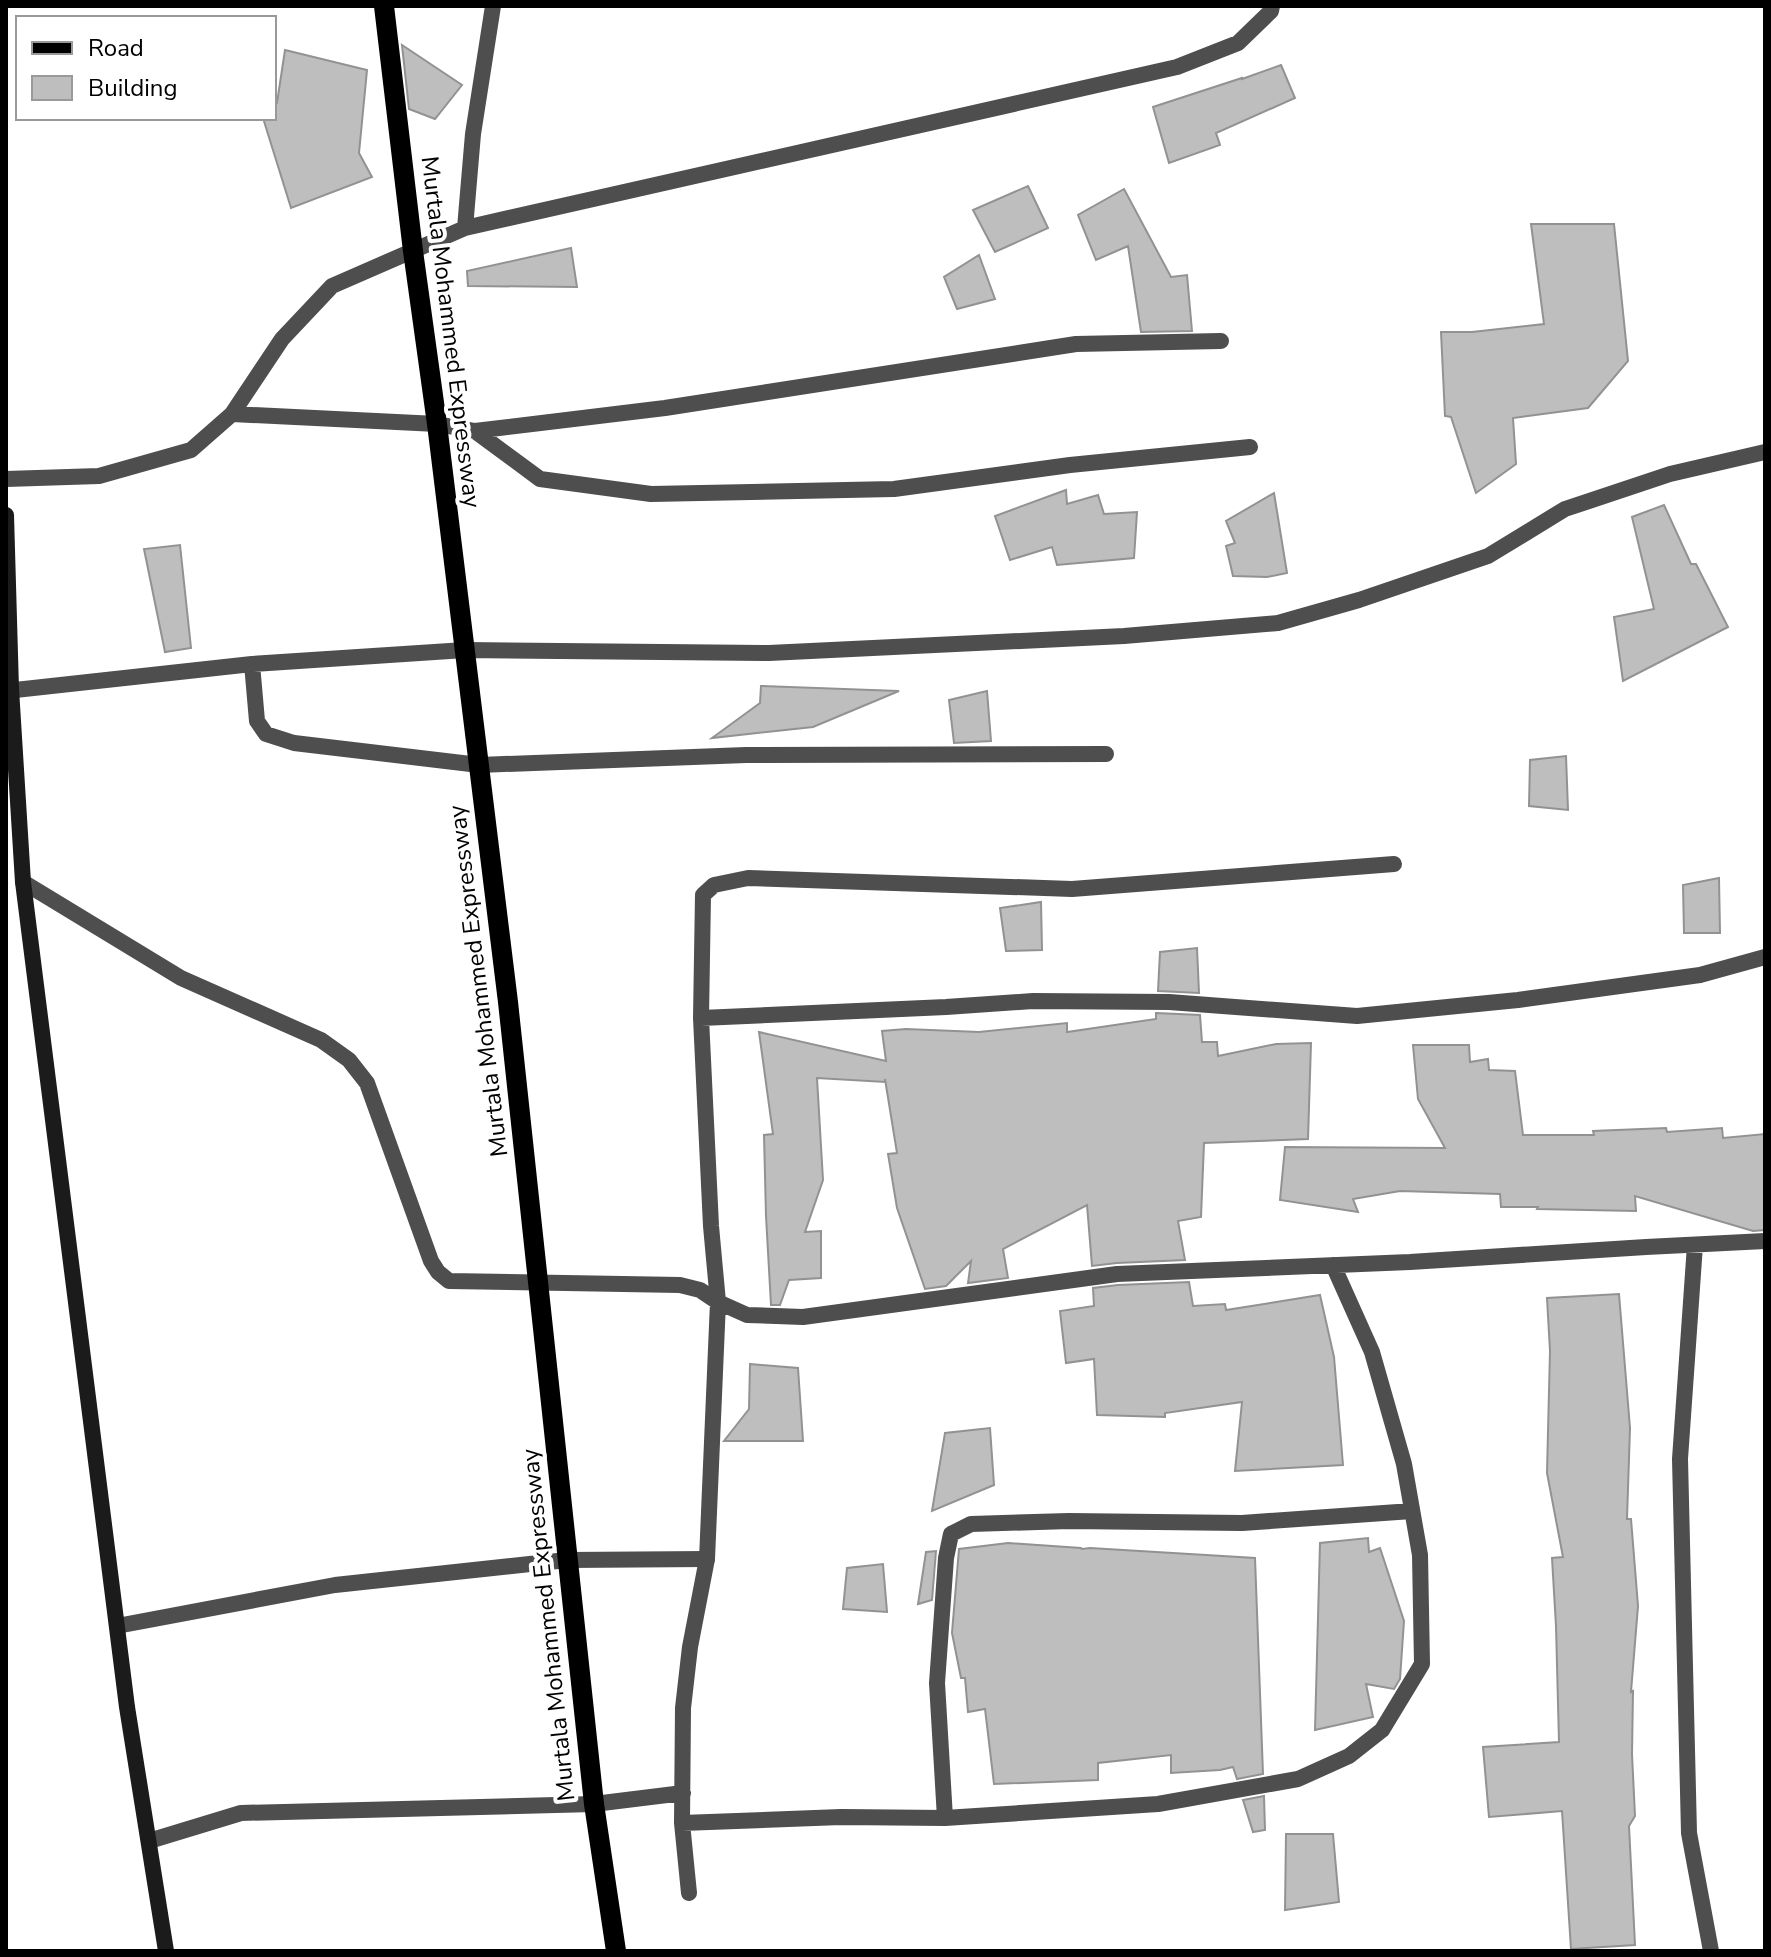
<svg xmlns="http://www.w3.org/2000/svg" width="1771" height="1957" viewBox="0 0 1771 1957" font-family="'Nunito Sans',sans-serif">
	<rect width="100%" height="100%" fill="#fff"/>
	<path fill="#bebebe" stroke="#929292" stroke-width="2" d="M 402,45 L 462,85 L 435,119 L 409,109 Z
		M 285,50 L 367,70 L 359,153 L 372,177 L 291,208 L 263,118 L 274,118 L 274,105 L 277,103 Z
		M 1281,65 L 1295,98 L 1216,133 L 1220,145 L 1169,163 L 1153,107 L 1242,78 L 1242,79 Z
		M 1028,186 L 1048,228 L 995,252 L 973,210 Z
		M 1124,189 L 1171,277 L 1187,275 L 1192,331 L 1141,332 L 1128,246 L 1096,260 L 1078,215 Z
		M 1531,224 L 1614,224 L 1628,361 L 1588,408 L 1513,418 L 1516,464 L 1476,493 L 1451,417 L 1445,416 L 1441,332 L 1472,332 L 1544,324 Z
		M 571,248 L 577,287 L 468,286 L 467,271 Z
		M 979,255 L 995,299 L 957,309 L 944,277 Z
		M 1066,490 L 1067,504 L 1098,495 L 1104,514 L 1137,512 L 1134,558 L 1057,565 L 1052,547 L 1010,560 L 995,516 Z
		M 1274,493 L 1287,573 L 1267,577 L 1233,576 L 1226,546 L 1235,543 L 1226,521 Z
		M 1664,505 L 1691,564 L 1696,564 L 1728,627 L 1623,681 L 1614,617 L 1654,609 L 1632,517 Z
		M 180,545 L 191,648 L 165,652 L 144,549 Z
		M 761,686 L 899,691 L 813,727 L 712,738 L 760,703 Z
		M 987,691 L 991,741 L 954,743 L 949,700 Z
		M 1566,756 L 1568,810 L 1529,806 L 1530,760 Z
		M 1719,878 L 1720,933 L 1684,933 L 1683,885 Z
		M 1041,902 L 1042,950 L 1006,951 L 1000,908 Z
		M 1197,948 L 1199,993 L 1158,991 L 1160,952 Z
		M 1156,1013 L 1200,1015 L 1202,1042 L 1217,1042 L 1218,1056 L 1276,1044 L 1311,1043 L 1308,1139 L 1204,1143 L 1201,1217 L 1178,1221 L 1185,1260 L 1117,1263 L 1092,1266 L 1087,1205 L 1003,1249 L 1008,1278 L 968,1283 L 971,1261 L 946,1286 L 925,1289 L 897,1208 L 888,1154 L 897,1153 L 885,1079 L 885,1082 L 817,1078 L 823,1180 L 805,1232 L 821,1231 L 821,1278 L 789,1280 L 780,1305 L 771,1305 L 766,1216 L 764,1135 L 773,1134 L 759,1032 L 886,1061 L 882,1031 L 906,1029 L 979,1032 L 1067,1023 L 1067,1032 L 1156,1019 Z
		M 1413,1045 L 1469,1045 L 1470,1062 L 1488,1059 L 1489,1070 L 1515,1071 L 1523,1135 L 1594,1135 L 1593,1131 L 1666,1128 L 1667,1132 L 1722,1128 L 1723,1138 L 1765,1134 L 1765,1230 L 1753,1231 L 1635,1196 L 1636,1211 L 1537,1209 L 1538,1207 L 1501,1207 L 1500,1194 L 1400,1191 L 1353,1199 L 1358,1212 L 1280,1200 L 1285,1147 L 1445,1148 L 1418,1099 Z
		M 1189,1282 L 1193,1306 L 1225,1304 L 1226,1310 L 1320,1295 L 1334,1357 L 1343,1465 L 1235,1471 L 1242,1402 L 1165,1413 L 1165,1417 L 1097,1415 L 1094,1359 L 1066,1363 L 1060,1311 L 1094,1306 L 1093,1288 L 1118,1285 Z
		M 1619,1294 L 1630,1428 L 1627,1519 L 1631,1519 L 1638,1606 L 1631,1692 L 1633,1691 L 1632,1754 L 1635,1816 L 1629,1826 L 1635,1945 L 1571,1949 L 1562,1811 L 1489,1817 L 1483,1747 L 1559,1742 L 1556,1626 L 1552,1558 L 1563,1557 L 1547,1473 L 1550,1351 L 1547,1298 Z
		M 750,1364 L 798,1368 L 803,1441 L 724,1441 L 749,1409 Z
		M 990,1428 L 994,1485 L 932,1511 L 945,1433 Z
		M 1368,1538 L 1369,1552 L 1380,1548 L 1404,1621 L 1400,1679 L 1394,1689 L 1366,1684 L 1373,1717 L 1315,1730 L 1320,1543 Z
		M 1008,1543 L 1081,1548 L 1082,1549 L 1090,1548 L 1255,1558 L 1263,1774 L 1237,1779 L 1233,1767 L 1220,1770 L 1171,1773 L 1171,1755 L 1098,1763 L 1098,1780 L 994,1784 L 985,1709 L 968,1712 L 965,1678 L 961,1678 L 952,1633 L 959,1549 Z
		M 936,1551 L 932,1600 L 918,1604 L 926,1552 Z
		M 883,1564 L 887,1612 L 843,1609 L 847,1568 Z
		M 1264,1796 L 1265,1830 L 1253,1832 L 1243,1800 Z
		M 1286,1834 L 1333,1834 L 1339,1902 L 1285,1910 Z"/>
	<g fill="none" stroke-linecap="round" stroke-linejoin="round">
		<path stroke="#4e4e4e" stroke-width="16" d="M 117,1626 L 335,1585 L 567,1560 L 707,1559"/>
		<path stroke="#4e4e4e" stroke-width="16" d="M 465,228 L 473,134 L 493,6
			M 232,414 L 437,424 L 475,431 L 665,408 L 1076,344 L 1221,341
			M 475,431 L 540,479 L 651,494 L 894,489 L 1070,465 L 1250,447
			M 6,479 L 99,476 L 191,450 L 232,414 L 282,339 L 332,286 L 465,228 L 1177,67 L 1238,43 L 1271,11 L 1272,6
			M 252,664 L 257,721 L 266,734 L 294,743 L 479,765 L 746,755 L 1106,754
			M 6,691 L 252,664 L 465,650 L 769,653 L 1124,636 L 1278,623 L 1359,600 L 1488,556 L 1565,509 L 1670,474 L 1765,452
			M 23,882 L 181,978 L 321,1040 L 349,1060 L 367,1083 L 431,1261 L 438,1272 L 449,1281 L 680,1285 L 700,1290 L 718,1302 L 747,1315 L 803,1317 L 1117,1274 L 1410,1262 L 1646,1247 L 1765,1241
			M 701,1018 L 946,1007 L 1033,1001 L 1169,1002 L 1357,1016 L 1518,1000 L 1700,975 L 1765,957
			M 1695,1245 L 1680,1459 L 1689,1833 L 1711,1951
			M 945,1818 L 937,1683 L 946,1558 L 951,1534 L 971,1524 L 1069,1521 L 1242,1523 L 1412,1511
			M 682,1823 L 841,1817 L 945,1818 L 1158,1804 L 1298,1779 L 1349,1756 L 1382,1730 L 1422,1664 L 1420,1555 L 1404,1464 L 1372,1352 L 1333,1265
			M 149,1841 L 241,1813 L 594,1804 L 683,1793
			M 689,1893 L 682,1823 L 683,1708 L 690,1647 L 707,1559 L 718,1302 L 711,1226 L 701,1018 L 703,895 L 714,885 L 748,878 L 1072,889 L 1394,864"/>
		<path stroke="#1b1b1b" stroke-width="16" d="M 6,515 L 11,689 L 23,882 L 127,1707 L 166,1951"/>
		<path stroke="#000" stroke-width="20" d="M 384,6 L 413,251 L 437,424 L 508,1002 L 594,1804 L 616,1951"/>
	</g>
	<g text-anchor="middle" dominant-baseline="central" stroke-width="8" stroke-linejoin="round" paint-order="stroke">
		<g font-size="24" fill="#000" stroke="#fff">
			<text transform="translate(451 332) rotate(83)">Murtala Mohammed Expressway</text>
			<text transform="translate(478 981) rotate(-97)">Murtala Mohammed Expressway</text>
			<text transform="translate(548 1625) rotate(-96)">Murtala Mohammed Expressway</text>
		</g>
	</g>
	<rect width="1771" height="1957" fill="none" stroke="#000000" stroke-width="16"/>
	<rect x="16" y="16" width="260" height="104" fill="#ffffff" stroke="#999999" stroke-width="2"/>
	<rect x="32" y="42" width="40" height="12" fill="#000000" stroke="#999999" stroke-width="2"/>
	<text x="88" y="56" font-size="24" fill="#000000">Road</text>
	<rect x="32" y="76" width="40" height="24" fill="#bebebe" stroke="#999999" stroke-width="2"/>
	<text x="88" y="96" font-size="24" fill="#000000">Building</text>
</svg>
